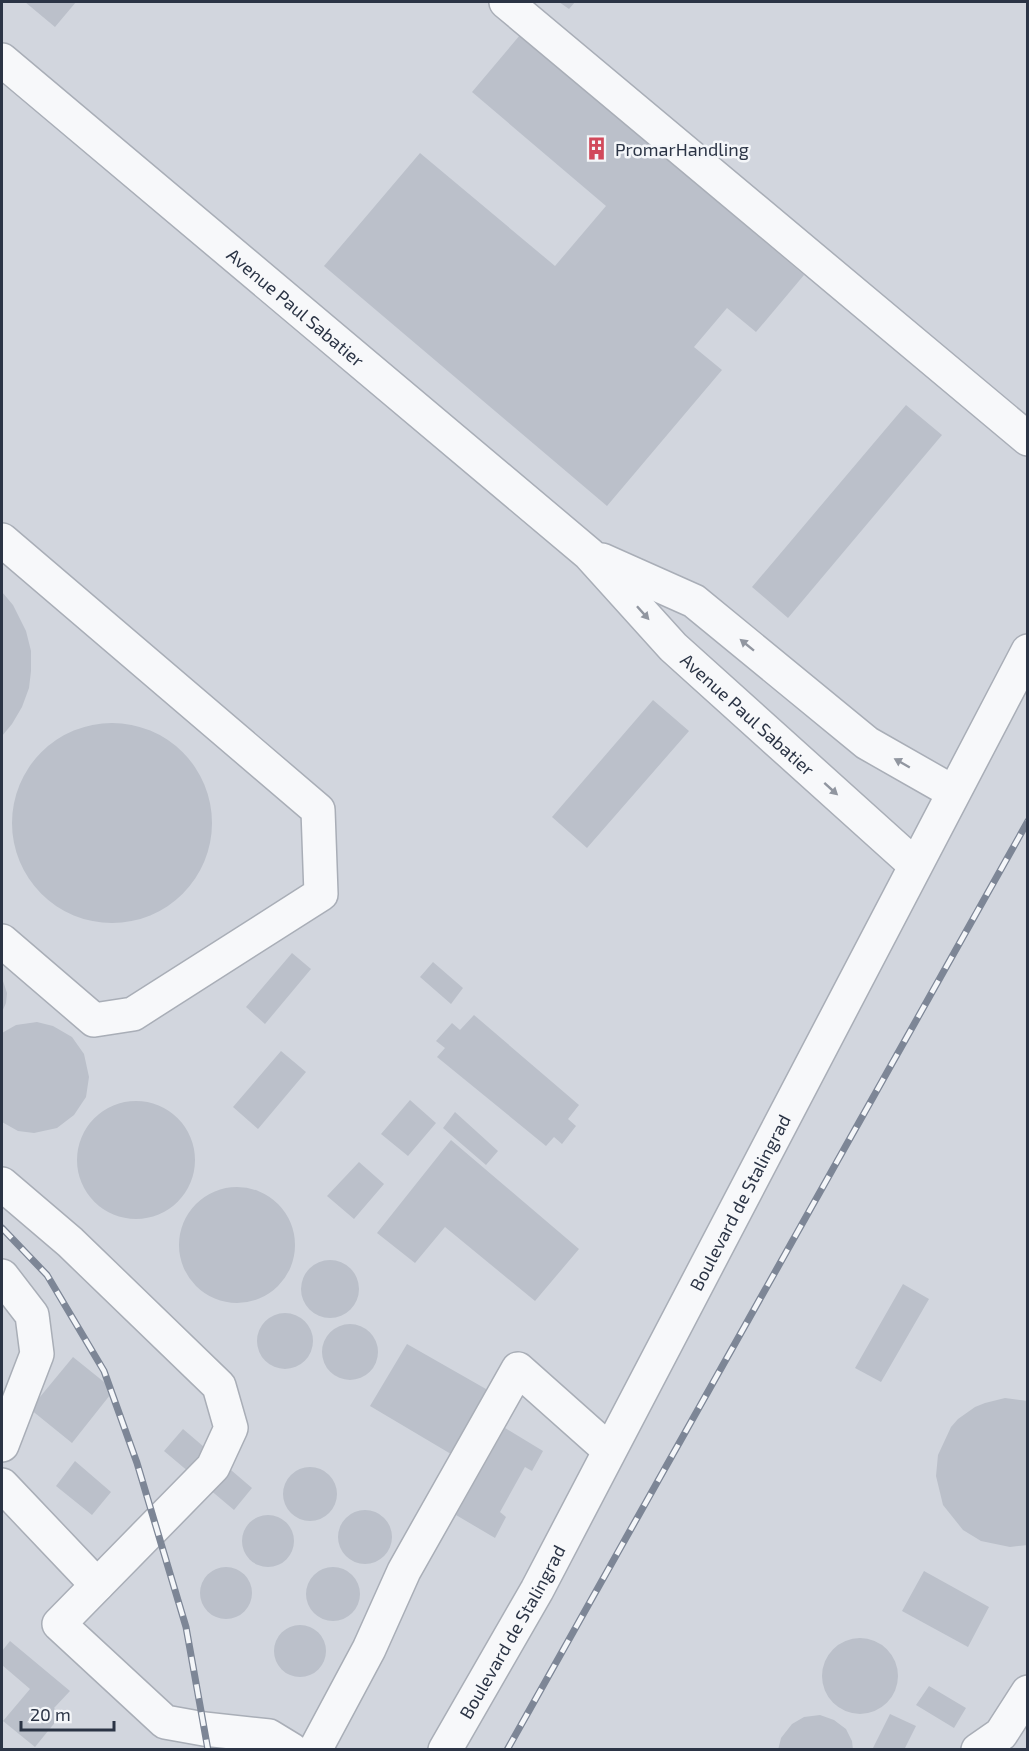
<svg xmlns="http://www.w3.org/2000/svg" width="1029" height="1751" viewBox="0 0 1029 1751" font-family="'Exo 2',sans-serif">
	<rect width="100%" height="100%" fill="#e4e7ec"/>
	<path fill="#d2d6de" d="M 2,2 L 1027,2 L 1027,1749 L 2,1749 Z"/>
	<path fill="#bbc0ca" d="M 25,2 L 76,2 L 55,27 Z
		M 559,2 L 575,2 L 569,9 Z
		M 520,35 L 804,275 L 756,332 L 727,308 L 694,347 L 722,370 L 607,506 L 324,266 L 420,153 L 555,266 L 606,206 L 472,92 Z
		M 906,405 L 942,435 L 788,618 L 752,587 Z
		M 2,592 L 13,605 L 26,631 L 31,651 L 31,671 L 29,688 L 22,707 L 12,724 L 2,736 Z
		M 653,700 L 689,731 L 587,848 L 552,817 Z
		M12 823a100 100 0 1 1 200 0a100 100 0 1 1-200 0Z
		M 292,953 L 311,969 L 265,1024 L 246,1007 Z
		M 433,962 L 463,988 L 451,1004 L 420,977 Z
		M 2,978 L 7,993 L 6,1003 L 2,1012 Z
		M 474,1015 L 579,1105 L 568,1119 L 576,1126 L 562,1144 L 554,1137 L 546,1146 L 437,1057 L 445,1048 L 436,1041 L 452,1023 L 460,1030 Z
		M 37,1022 L 53,1026 L 72,1037 L 84,1054 L 89,1077 L 86,1097 L 74,1115 L 57,1128 L 34,1133 L 18,1131 L 2,1122 L 2,1033 L 16,1025 Z
		M 281,1051 L 306,1072 L 258,1129 L 233,1107 Z
		M 410,1100 L 436,1123 L 408,1156 L 381,1134 Z
		M77 1160a59 59 0 1 1 118 0a59 59 0 1 1-118 0Z
		M 455,1112 L 498,1151 L 486,1165 L 443,1128 Z
		M 451,1140 L 579,1249 L 535,1301 L 445,1227 L 415,1263 L 377,1233 Z
		M 359,1162 L 384,1184 L 354,1219 L 327,1196 Z
		M179 1245a58 58 0 1 1 116 0a58 58 0 1 1-116 0Z
		M301 1289a29 29 0 1 1 58 0a29 29 0 1 1-58 0Z
		M 903,1284 L 929,1299 L 881,1382 L 855,1368 Z
		M257 1341a28 28 0 1 1 56 0a28 28 0 1 1-56 0Z
		M322 1352a28 28 0 1 1 56 0a28 28 0 1 1-56 0Z
		M 407,1344 L 493,1393 L 456,1457 L 370,1406 Z
		M 73,1357 L 114,1390 L 72,1443 L 30,1409 Z
		M 1005,1398 L 1028,1401 L 1028,1545 L 1010,1547 L 981,1541 L 963,1530 L 943,1505 L 936,1476 L 938,1455 L 951,1427 L 958,1419 L 975,1407 L 985,1403 Z
		M 505,1428 L 543,1451 L 532,1471 L 525,1467 L 500,1512 L 506,1517 L 495,1538 L 456,1515 Z
		M 183,1429 L 252,1488 L 234,1510 L 164,1451 Z
		M 75,1461 L 111,1492 L 92,1515 L 56,1486 Z
		M283 1494a27 27 0 1 1 54 0a27 27 0 1 1-54 0Z
		M338 1537a27 27 0 1 1 54 0a27 27 0 1 1-54 0Z
		M242 1541a26 26 0 1 1 52 0a26 26 0 1 1-52 0Z
		M200 1593a26 26 0 1 1 52 0a26 26 0 1 1-52 0Z
		M306 1594a27 27 0 1 1 54 0a27 27 0 1 1-54 0Z
		M 924,1571 L 989,1607 L 968,1647 L 902,1611 Z
		M274 1651a26 26 0 1 1 52 0a26 26 0 1 1-52 0Z
		M822 1676a38 38 0 1 1 76 0a38 38 0 1 1-76 0Z
		M 10,1641 L 70,1691 L 54,1708 L 61,1715 L 35,1747 L 3,1721 L 30,1689 L 2,1665 L 2,1651 Z
		M 929,1686 L 966,1708 L 954,1728 L 916,1705 Z
		M 890,1714 L 916,1726 L 904,1750 L 872,1750 Z
		M 820,1715 L 834,1720 L 846,1729 L 852,1741 L 853,1750 L 778,1750 L 781,1738 L 792,1724 L 804,1717 Z"/>
	<g fill="none" stroke-linecap="round" stroke-linejoin="round">
		<defs>
			<g id="minor">
				<path d="M 506,2 L 1028,439"/>
				<path id="s1" d="M 2,60 L 589,554 L 673,647 L 915,865"/>
				<path d="M 2,540 L 318,810 L 321,894 L 133,1014 L 94,1020 L 2,941"/>
				<path d="M 602,560 L 694,601 L 867,743 L 953,792"/>
				<path d="M 2,1184 L 70,1242 L 219,1386 L 231,1428 L 213,1467 L 59,1624 L 165,1722 L 204,1729 L 269,1736 L 292,1750"/>
				<path d="M 2,1276 L 32,1315 L 37,1354 L 2,1445"/>
				<path d="M 2,1485 L 97,1585"/>
				<path d="M 315,1750 L 369,1649 L 404,1571 L 518,1369 L 609,1450"/>
				<path id="s2" d="M 445,1750 L 537,1590 L 1028,651"/>
				<path d="M 978,1750 L 1001,1734 L 1028,1692"/>
			</g>
		</defs>
		<use href="#minor" stroke="#a9aeb7" stroke-width="36"/>
		<use href="#minor" stroke="#f7f8fa" stroke-width="33"/>
		<defs>
			<path id="rail" d="M 2,1228 L 47,1275 L 104,1371 L 137,1463 L 186,1627 L 208,1750
				M 507,1750 L 1028,821"/>
		</defs>
		<use href="#rail" stroke="#7d8696" stroke-width="7"/>
		<use href="#rail" stroke="#f4f6f9" stroke-width="4.5" stroke-dasharray="14" stroke-linecap="butt"/>
	</g>
	<defs><path id="oneway-solid" d="M-6-.8H1V-3.2L6.5 0L1 3.2V.8H-6Z" transform="scale(1.5)"/></defs>
	<g fill="#9196a0">
		<use href="#oneway-solid" transform="translate(643 613) rotate(48)"/>
		<use href="#oneway-solid" transform="translate(747 645) rotate(-141)"/>
		<use href="#oneway-solid" transform="translate(902 763) rotate(-150)"/>
		<use href="#oneway-solid" transform="translate(831 789) rotate(42)"/>
	</g>
	<defs>
		<symbol id="building-bare" viewBox="-9 -9 18 18"><path d="M-4-6H4V6H1V3H-1V6H-4ZM-2.5-4.3h1.7v1.8h-1.7ZM.8-4.3h1.7v1.8H.8ZM-2.5-1h1.7V.8h-1.7ZM.8-1h1.7V.8H.8Z" fill="#d1495b" stroke="#f4f6f9" stroke-width="2.5" paint-order="stroke"/></symbol>
	</defs>
	<g fill-rule="evenodd">
		<use href="#building-bare" x="580" y="132" width="33" height="33"/>
	</g>
	<g text-anchor="middle" dominant-baseline="central" stroke-width="5" stroke-linejoin="round" paint-order="stroke">
		<g font-size="18" fill="#2b3445" stroke="#f4f6f9" text-anchor="start">
			<text x="615" y="149">PromarHandling</text>
		</g>
		<g font-size="18" fill="#2b3445" stroke="#f4f6f9">
			<text stroke="none"><textPath href="#s1" startOffset="384">Avenue Paul Sabatier</textPath></text>
			<text stroke="none"><textPath href="#s1" startOffset="993">Avenue Paul Sabatier</textPath></text>
			<text stroke="none"><textPath href="#s2" startOffset="622">Boulevard de Stalingrad</textPath></text>
			<text stroke="none"><textPath href="#s2" startOffset="136">Boulevard de Stalingrad</textPath></text>
		</g>
	</g>
	<rect width="1029" height="1751" fill="none" stroke="#2b3445" stroke-width="6"/>
	<path d="M21 1721v9h93v-9" fill="none" stroke="#2b3445" stroke-width="3"/>
	<text x="30" y="1721" font-size="18" fill="#2b3445" stroke="#f4f6f9" stroke-width="4.5" paint-order="stroke">20 m</text>
</svg>
